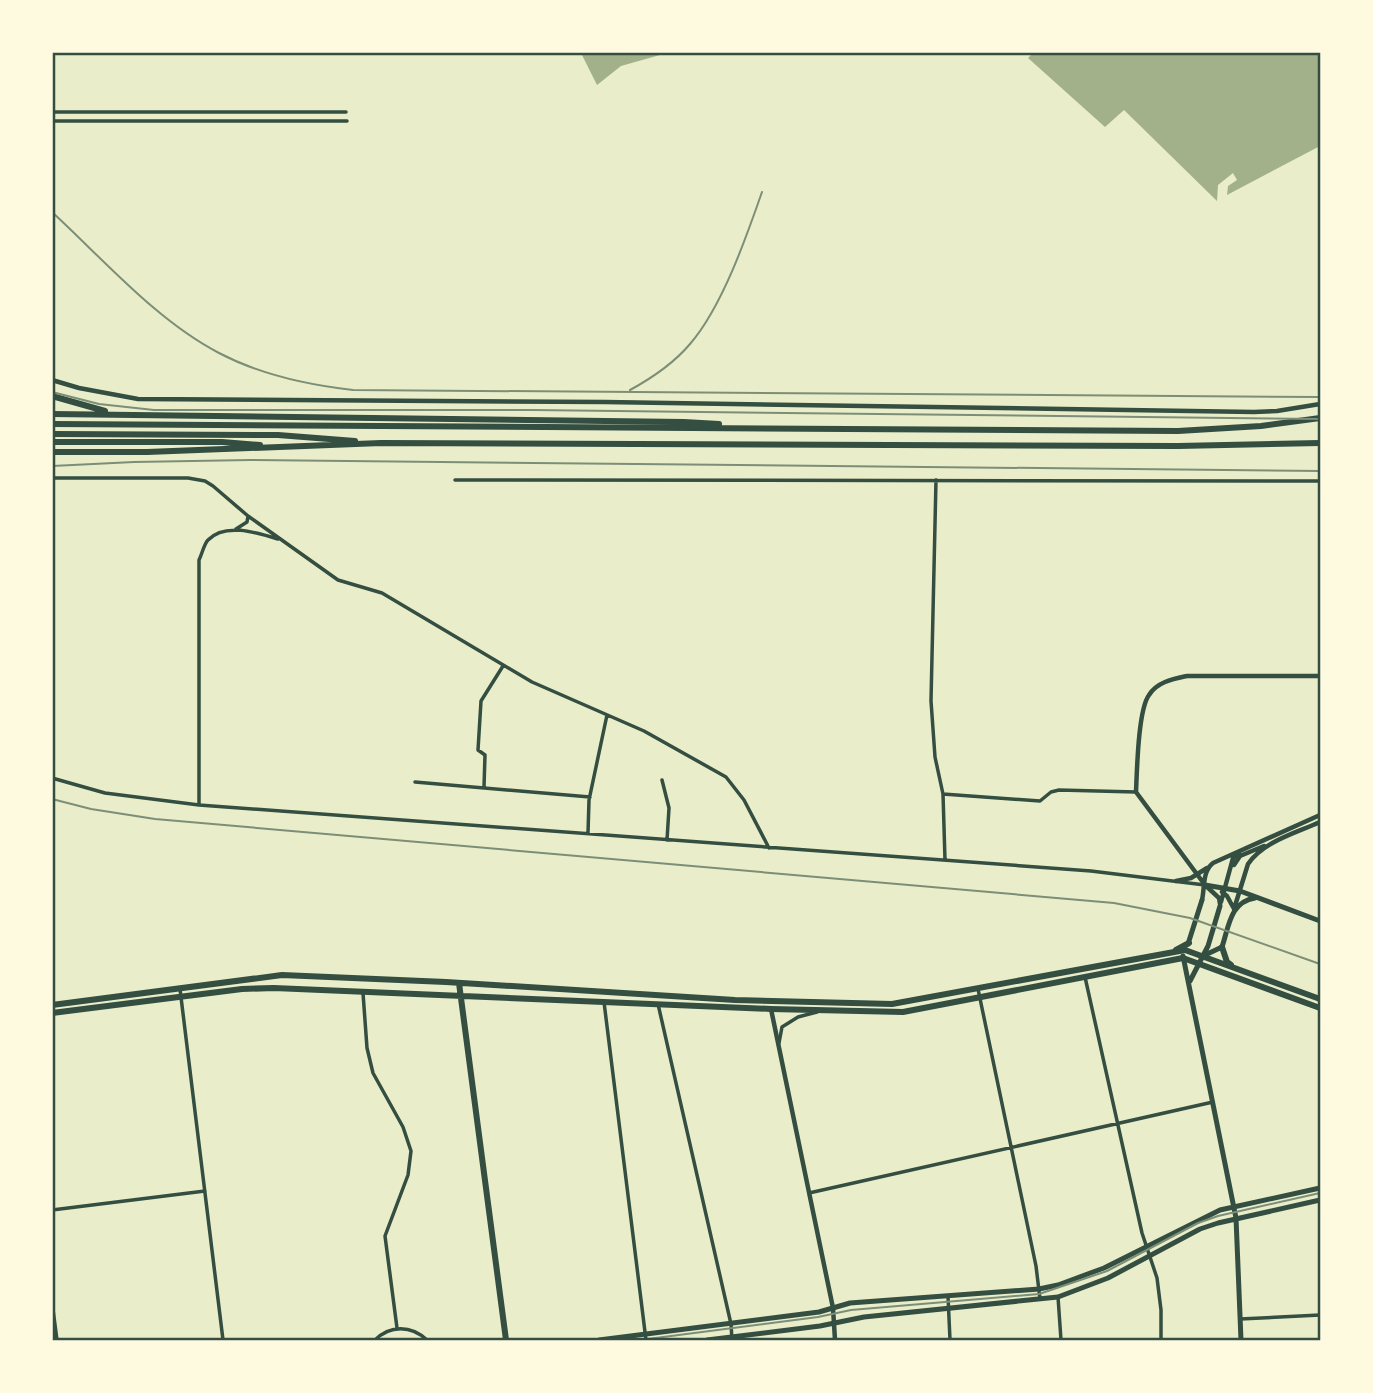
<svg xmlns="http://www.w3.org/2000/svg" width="1373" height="1393" viewBox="0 0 1373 1393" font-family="Literata,serif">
	<rect width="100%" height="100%" fill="#e9edc9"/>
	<path fill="#a3b18a" d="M 581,53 L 667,53 L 621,66 L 597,85 Z
		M 1033,53 L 1320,53 L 1320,146 L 1227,195 L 1228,186 L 1237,180 L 1233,173 L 1218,185 L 1217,201 L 1124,110 L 1105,127 L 1028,58 Z"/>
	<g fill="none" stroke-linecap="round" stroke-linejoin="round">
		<path stroke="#344e41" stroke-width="3.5" d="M 52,112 L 346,112
			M 52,121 L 347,121
			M 52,478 L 188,478 L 205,481 L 213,486 L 248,516 L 338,580 L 382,593 L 532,682 L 644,731 L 726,777 L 744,800 L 769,848
			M 455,480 L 1320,481
			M 936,480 L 931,701 L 935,757 L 943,794 L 945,860
			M 236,529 L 247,522 L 248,516
			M 52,778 L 105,793 L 199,805 L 1091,871 L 1205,885
			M 662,780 L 669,808 L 667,840
			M 415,782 L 590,797
			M 484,787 L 485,755 L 478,750 L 481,701 L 503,666
			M 943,794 L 1040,801 L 1051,792 L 1059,790 L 1136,792
			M 199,805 L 199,560 C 202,554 204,544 208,540 C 225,522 258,533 278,539
			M 588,833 L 589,800 L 607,715
			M 1085,977 L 1142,1233 L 1157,1278 L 1161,1310 L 1161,1340
			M 180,989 L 223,1340
			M 978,989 L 1036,1266 L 1040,1299
			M 363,993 L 367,1048 L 373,1073 L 403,1127 L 411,1151 L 408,1175 L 385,1236 L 397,1328
			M 604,1002 L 646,1340
			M 658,1004 L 731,1324 L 732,1340
			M 779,1043 L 782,1027 L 798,1017 L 817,1012
			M 809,1193 L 1213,1102
			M 52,1210 L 205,1191
			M 948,1296 L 950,1340
			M 1058,1297 L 1061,1340
			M 52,1302 L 57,1340
			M 1240,1319 L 1320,1315
			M 375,1340 C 390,1325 411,1325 427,1340"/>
		<path stroke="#344e41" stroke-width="4.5" d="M 52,380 L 79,388 L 138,399 L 605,402 L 1254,412 L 1277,411 L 1320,404
			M 1234,865 L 1240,856 L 1264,846
			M 1176,881 L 1191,878 L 1207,868
			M 1222,892 L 1227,896 L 1233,907
			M 1202,900 C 1205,887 1202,872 1213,863 L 1320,815
			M 1221,902 L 1233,858 L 1239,852
			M 1220,904 L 1219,898 L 1205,885 L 1136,792 C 1137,771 1138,710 1149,695 C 1157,682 1173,679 1187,676 L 1320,676
			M 1234,909 L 1248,864 C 1264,841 1296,833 1320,822
			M 771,1009 L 833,1308 L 835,1340"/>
		<path stroke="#344e41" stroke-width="5" d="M 1205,885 L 1240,891 L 1320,921
			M 1188,944 L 1202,900
			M 1183,956 L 1236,1218 L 1241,1340
			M 1203,956 L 1222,947 C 1229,926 1230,902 1255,898
			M 1190,981 L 1208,946 L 1220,906
			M 599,1340 L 819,1312 L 850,1303 L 1039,1289 L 1058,1285 L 1104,1268 L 1220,1210 L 1320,1188
			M 707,1340 L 820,1326 L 864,1317 L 1058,1297 L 1108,1278 L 1200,1229 L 1218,1223 L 1320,1200"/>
		<path stroke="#344e41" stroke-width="6" d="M 1222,947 L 1227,962 L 1231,965
			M 1176,950 L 1189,943
			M 459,983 L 506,1340
			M 52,1005 L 282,975 L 446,982 L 735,1000 L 892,1004 L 1185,950 L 1320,999
			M 52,1013 L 242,989 L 274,988 L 771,1009 L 903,1012 L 1183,958 L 1320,1008"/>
		<path stroke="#344e41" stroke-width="6" d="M 52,396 L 105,411
			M 52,414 L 684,422 L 719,424
			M 52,424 L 1178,431 L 1261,426 L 1320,418
			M 52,434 L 278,435 L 355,441
			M 52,442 L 222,442 L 260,445
			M 52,452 L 147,452 L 381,443 L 1178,446 L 1320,443"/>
		<path stroke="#7c8e77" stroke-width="2" d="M 640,1340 L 818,1317 L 851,1310 L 1039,1294 L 1107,1271 L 1198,1223 L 1218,1216 L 1320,1193"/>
		<path stroke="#7c8e77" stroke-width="2" d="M 52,212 C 104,260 157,321 219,353 C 259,374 308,385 353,390 L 1320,397
			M 630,390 C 652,378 674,363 690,344 C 722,307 746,238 762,192
			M 52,392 L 99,404 L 154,410 L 532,410 L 1320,419
			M 52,466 L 134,462 L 250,460 L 1320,471
			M 52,799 L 91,809 L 155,819 L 1114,903 L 1190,918 L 1320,964"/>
	</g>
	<rect width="1373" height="1393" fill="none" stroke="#fefae0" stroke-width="108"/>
	<rect x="54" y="54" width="1265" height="1285" fill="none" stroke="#344e41" stroke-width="2.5"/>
</svg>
